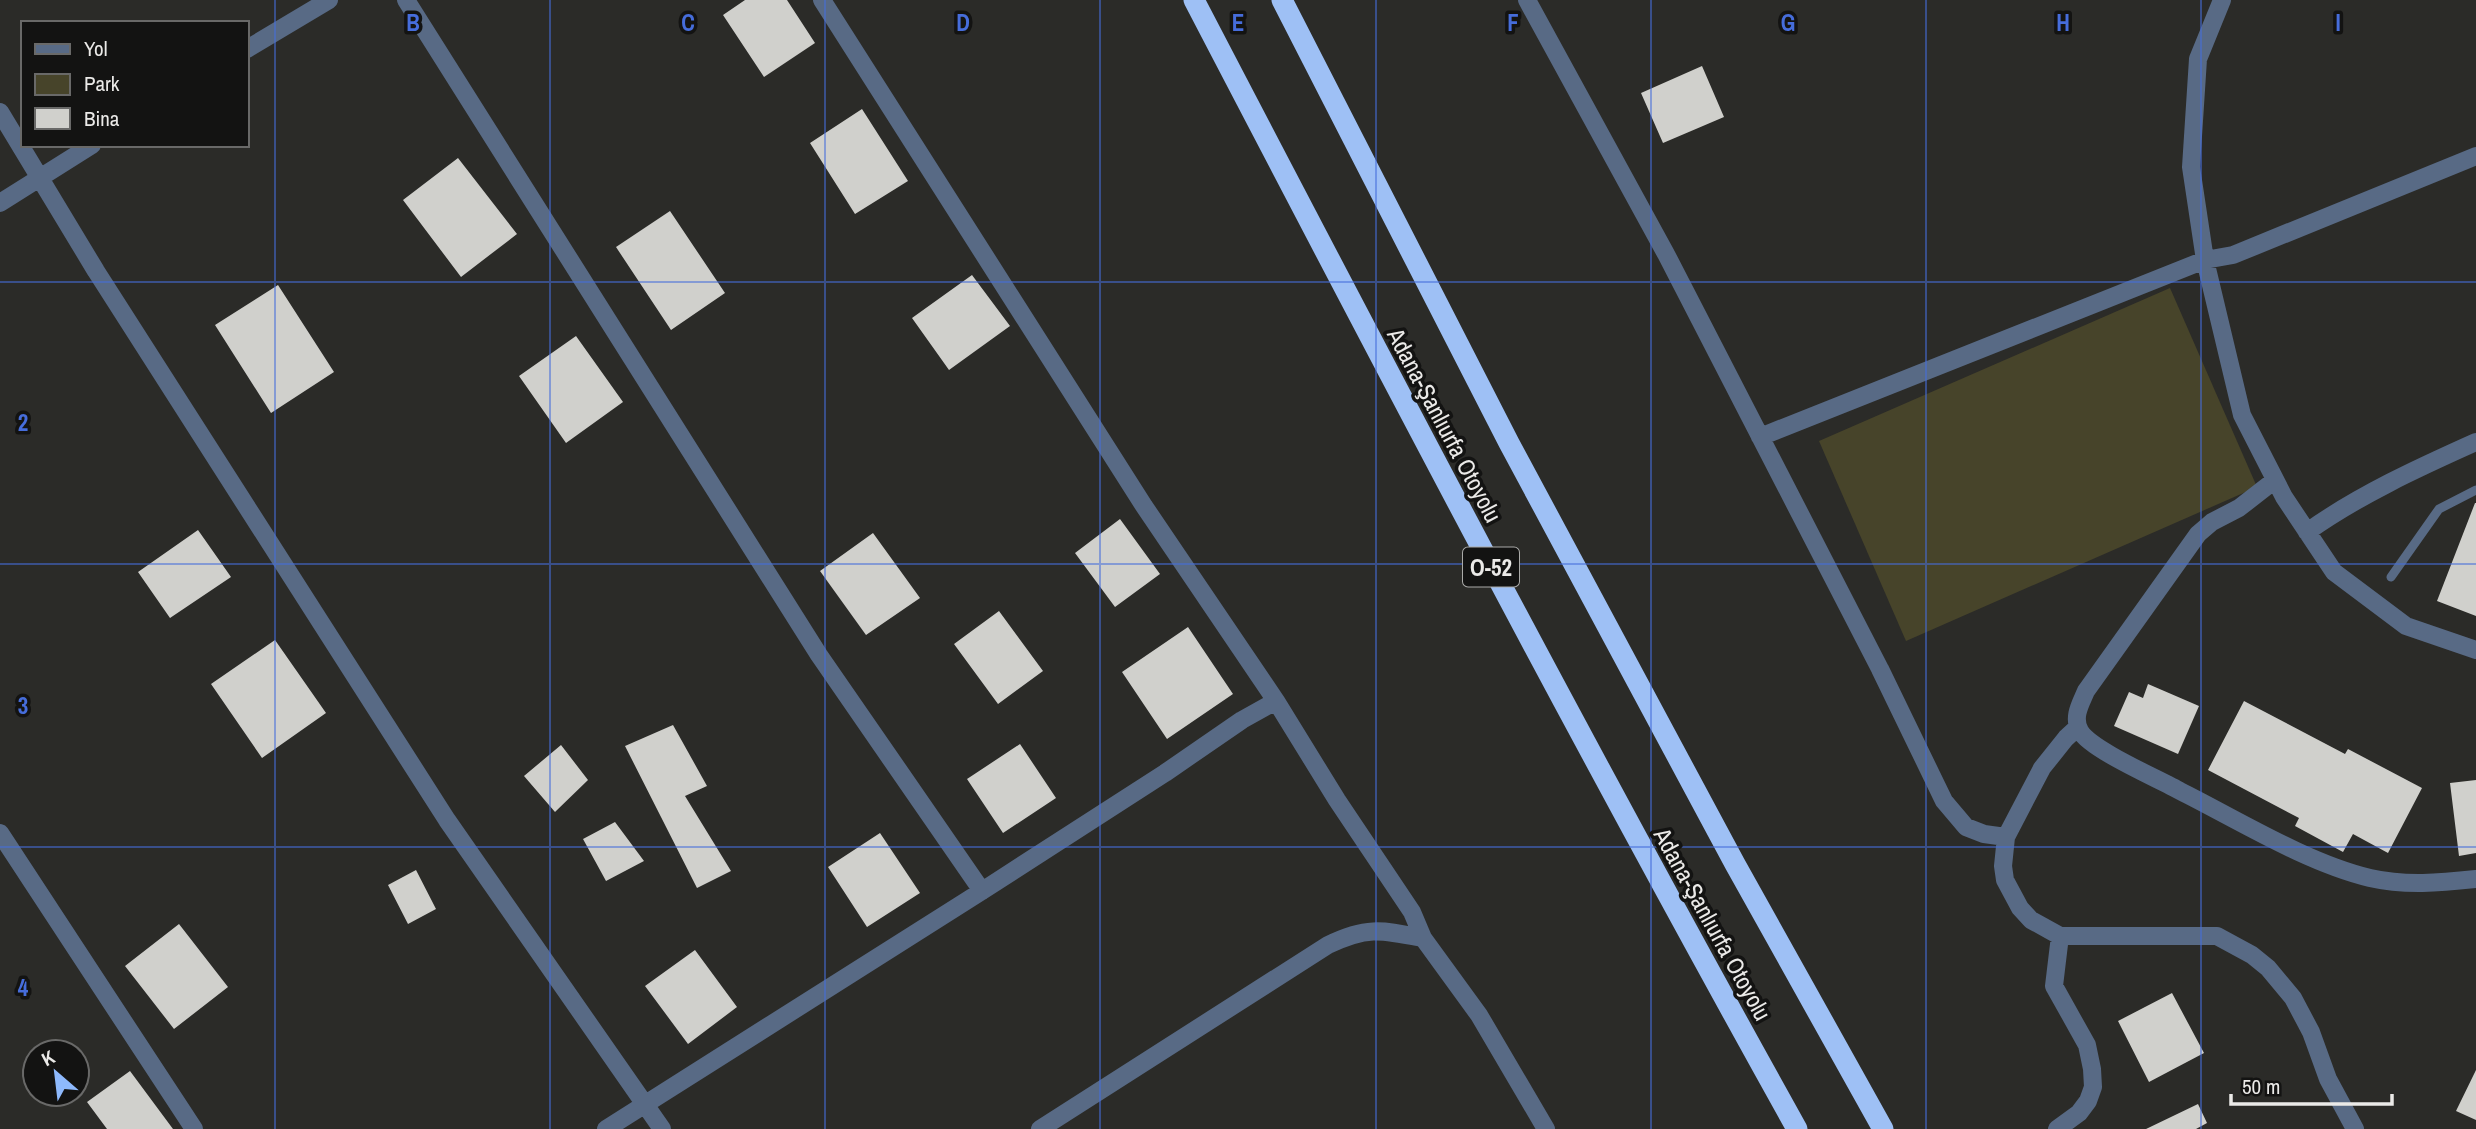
<svg xmlns="http://www.w3.org/2000/svg" width="2476" height="1129" viewBox="0 0 2476 1129" font-family="'Archivo Narrow',sans-serif">
	<rect width="100%" height="100%" fill="#2b2b28"/>
	<path fill="#47442a" d="M 2170,288 L 2257,487 L 1906,641 L 1819,441 Z"/>
	<path fill="#d0d0cc" d="M 745,0 L 787,0 L 815,43 L 764,77 L 723,15 Z
		M 1702,66 L 1724,117 L 1663,143 L 1641,93 Z
		M 862,109 L 908,181 L 855,214 L 810,143 Z
		M 458,158 L 517,234 L 461,277 L 403,200 Z
		M 670,211 L 725,293 L 671,330 L 616,247 Z
		M 972,275 L 1010,326 L 949,370 L 912,318 Z
		M 278,285 L 334,372 L 271,413 L 215,325 Z
		M 576,336 L 623,402 L 566,443 L 519,376 Z
		M 2475,503 L 2476,503 L 2476,616 L 2437,601 Z
		M 1120,519 L 1160,574 L 1115,607 L 1075,553 Z
		M 198,530 L 231,577 L 170,618 L 138,572 Z
		M 873,533 L 920,598 L 866,635 L 820,571 Z
		M 999,611 L 1043,671 L 998,704 L 954,644 Z
		M 1188,627 L 1233,694 L 1167,739 L 1122,672 Z
		M 275,640 L 326,713 L 262,758 L 211,684 Z
		M 2148,684 L 2199,706 L 2178,754 L 2114,726 L 2129,692 L 2143,698 Z
		M 2244,701 L 2345,754 L 2348,749 L 2422,788 L 2388,853 L 2353,834 L 2343,852 L 2295,826 L 2299,818 L 2208,770 Z
		M 673,725 L 707,786 L 685,796 L 731,871 L 697,888 L 625,746 Z
		M 1020,744 L 1056,798 L 1003,833 L 967,779 Z
		M 561,745 L 588,780 L 555,812 L 524,776 Z
		M 2476,780 L 2476,853 L 2459,856 L 2450,783 Z
		M 615,822 L 644,861 L 606,881 L 583,839 Z
		M 880,833 L 920,893 L 867,927 L 828,867 Z
		M 416,870 L 436,909 L 408,924 L 388,885 Z
		M 179,924 L 228,987 L 174,1029 L 125,966 Z
		M 695,950 L 737,1007 L 688,1044 L 645,986 Z
		M 2172,993 L 2204,1053 L 2149,1082 L 2118,1021 Z
		M 2476,1070 L 2476,1120 L 2456,1111 Z
		M 130,1071 L 173,1129 L 107,1129 L 87,1102 Z
		M 2198,1104 L 2207,1123 L 2196,1129 L 2146,1129 Z"/>
	<g fill="none" stroke-linecap="round" stroke-linejoin="round">
		<path stroke="#586a85" stroke-width="9" d="M 2391,577 L 2439,509 L 2476,490"/>
		<path stroke="#586a85" stroke-width="18" d="M 406,0 L 819,655 L 982,891
			M 822,0 L 1144,506 L 1276,701 L 1337,800 L 1412,912 L 1423,938
			M 1527,0 L 1666,254 L 1880,669 L 1944,801 L 1966,827 L 1984,834 L 2006,837
			M 2222,0 L 2198,59 L 2191,167 L 2205,260 L 2242,415 L 2284,497 L 2334,572 L 2406,626 L 2476,650
			M 247,49 L 329,0
			M 0,112 L 96,271 L 447,820 L 662,1129
			M 0,203 L 92,145
			M 1760,437 L 2205,260 L 2233,255 L 2476,156
			M 2275,480 L 2239,508 L 2212,522 L 2198,534 L 2086,691 C 2081,703 2072,717 2080,731 C 2091,750 2159,779 2180,791 C 2238,820 2307,863 2370,878 C 2405,886 2440,883 2476,879
			M 2307,532 C 2359,495 2418,468 2476,442
			M 2078,727 L 2066,738 L 2042,768 L 2006,837 L 2003,866 L 2005,880 L 2020,908 L 2031,920 L 2060,936 L 2217,936 L 2252,955 L 2268,968 L 2293,998 L 2311,1032 L 2328,1079 L 2355,1129
			M 0,833 L 194,1129
			M 606,1129 L 982,891 L 1165,773 L 1242,720 L 1276,701
			M 1040,1129 L 1328,945 C 1367,926 1382,930 1423,938 L 1479,1015 L 1546,1129
			M 2057,1129 L 2079,1113 L 2088,1101 L 2093,1087 L 2092,1069 L 2087,1045 L 2054,986 L 2060,936"/>
		<path stroke="#9ec0f5" stroke-width="21" d="M 1194,0 C 1391,378 1589,756 1797,1129
			M 1282,0 L 1509,443 L 1735,864 L 1883,1129"/>
	</g>
	<path fill="none" stroke="#466ddb" stroke-width="2" stroke-opacity="0.55" d="M 275,0 L 275,1129M 550,0 L 550,1129M 825,0 L 825,1129M 1100,0 L 1100,1129M 1376,0 L 1376,1129M 1651,0 L 1651,1129M 1926,0 L 1926,1129M 2201,0 L 2201,1129M 0,282 L 2476,282M 0,564 L 2476,564M 0,847 L 2476,847"/>
	<g text-anchor="middle" dominant-baseline="central" stroke-width="7" stroke-linejoin="round" paint-order="stroke">
		<rect fill="#131312" stroke="#aaaaa8" stroke-width="2" x="1463" y="547.5" width="56" height="39" rx="5"/>
		<g font-size="23" font-weight="bold" fill="#ebeae8">
			<text x="1491" y="567">O-52</text>
		</g>
		<g font-size="24" fill="#ebeae8" stroke="#131312">
			<text transform="translate(1445 425) rotate(62)">Adana-Şanlıurfa Otoyolu</text>
			<text transform="translate(1713 924) rotate(61)">Adana-Şanlıurfa Otoyolu</text>
		</g>
	</g>
	<g font-size="23" text-anchor="middle" font-weight="bold" fill="#466ddb" stroke="#131312" stroke-width="7" stroke-linejoin="round" paint-order="stroke">
		<text x="413" y="31">B</text>
		<text x="688" y="31">C</text>
		<text x="963" y="31">D</text>
		<text x="1238" y="31">E</text>
		<text x="1513" y="31">F</text>
		<text x="1788" y="31">G</text>
		<text x="2063" y="31">H</text>
		<text x="2338" y="31">I</text>
		<text x="23" y="431">2</text>
		<text x="23" y="714">3</text>
		<text x="23" y="996">4</text>
	</g>
	<rect x="21" y="21" width="228" height="126" fill="#131312" stroke="#696968" stroke-width="2"/>
	<rect x="35" y="44" width="35" height="10" fill="#586a85" stroke="#696968" stroke-width="2"/>
	<text x="84" y="56" font-size="21" fill="#ebeae8">Yol</text>
	<rect x="35" y="74" width="35" height="21" fill="#47442a" stroke="#696968" stroke-width="2"/>
	<text x="84" y="91" font-size="21" fill="#ebeae8">Park</text>
	<rect x="35" y="108" width="35" height="21" fill="#d0d0cc" stroke="#696968" stroke-width="2"/>
	<text x="84" y="126" font-size="21" fill="#ebeae8">Bina</text>
	<g transform="translate(56 1073) rotate(332)"><circle r="33" fill="#131312" stroke="#696968" stroke-width="2"/>
	<path d="M0-5L12 26L0 18L-12 26Z" fill="#8eb9fc"/>
	<text y="-10" font-size="19" font-weight="bold" text-anchor="middle" fill="#ebeae8">K</text>
	</g>
	<path d="M2231 1094v10h161v-10" fill="none" stroke="#ebeae8" stroke-width="3.5"/>
	<text x="2242" y="1094" font-size="21" fill="#ebeae8" stroke="#131312" stroke-width="5" paint-order="stroke">50 m</text>
</svg>
